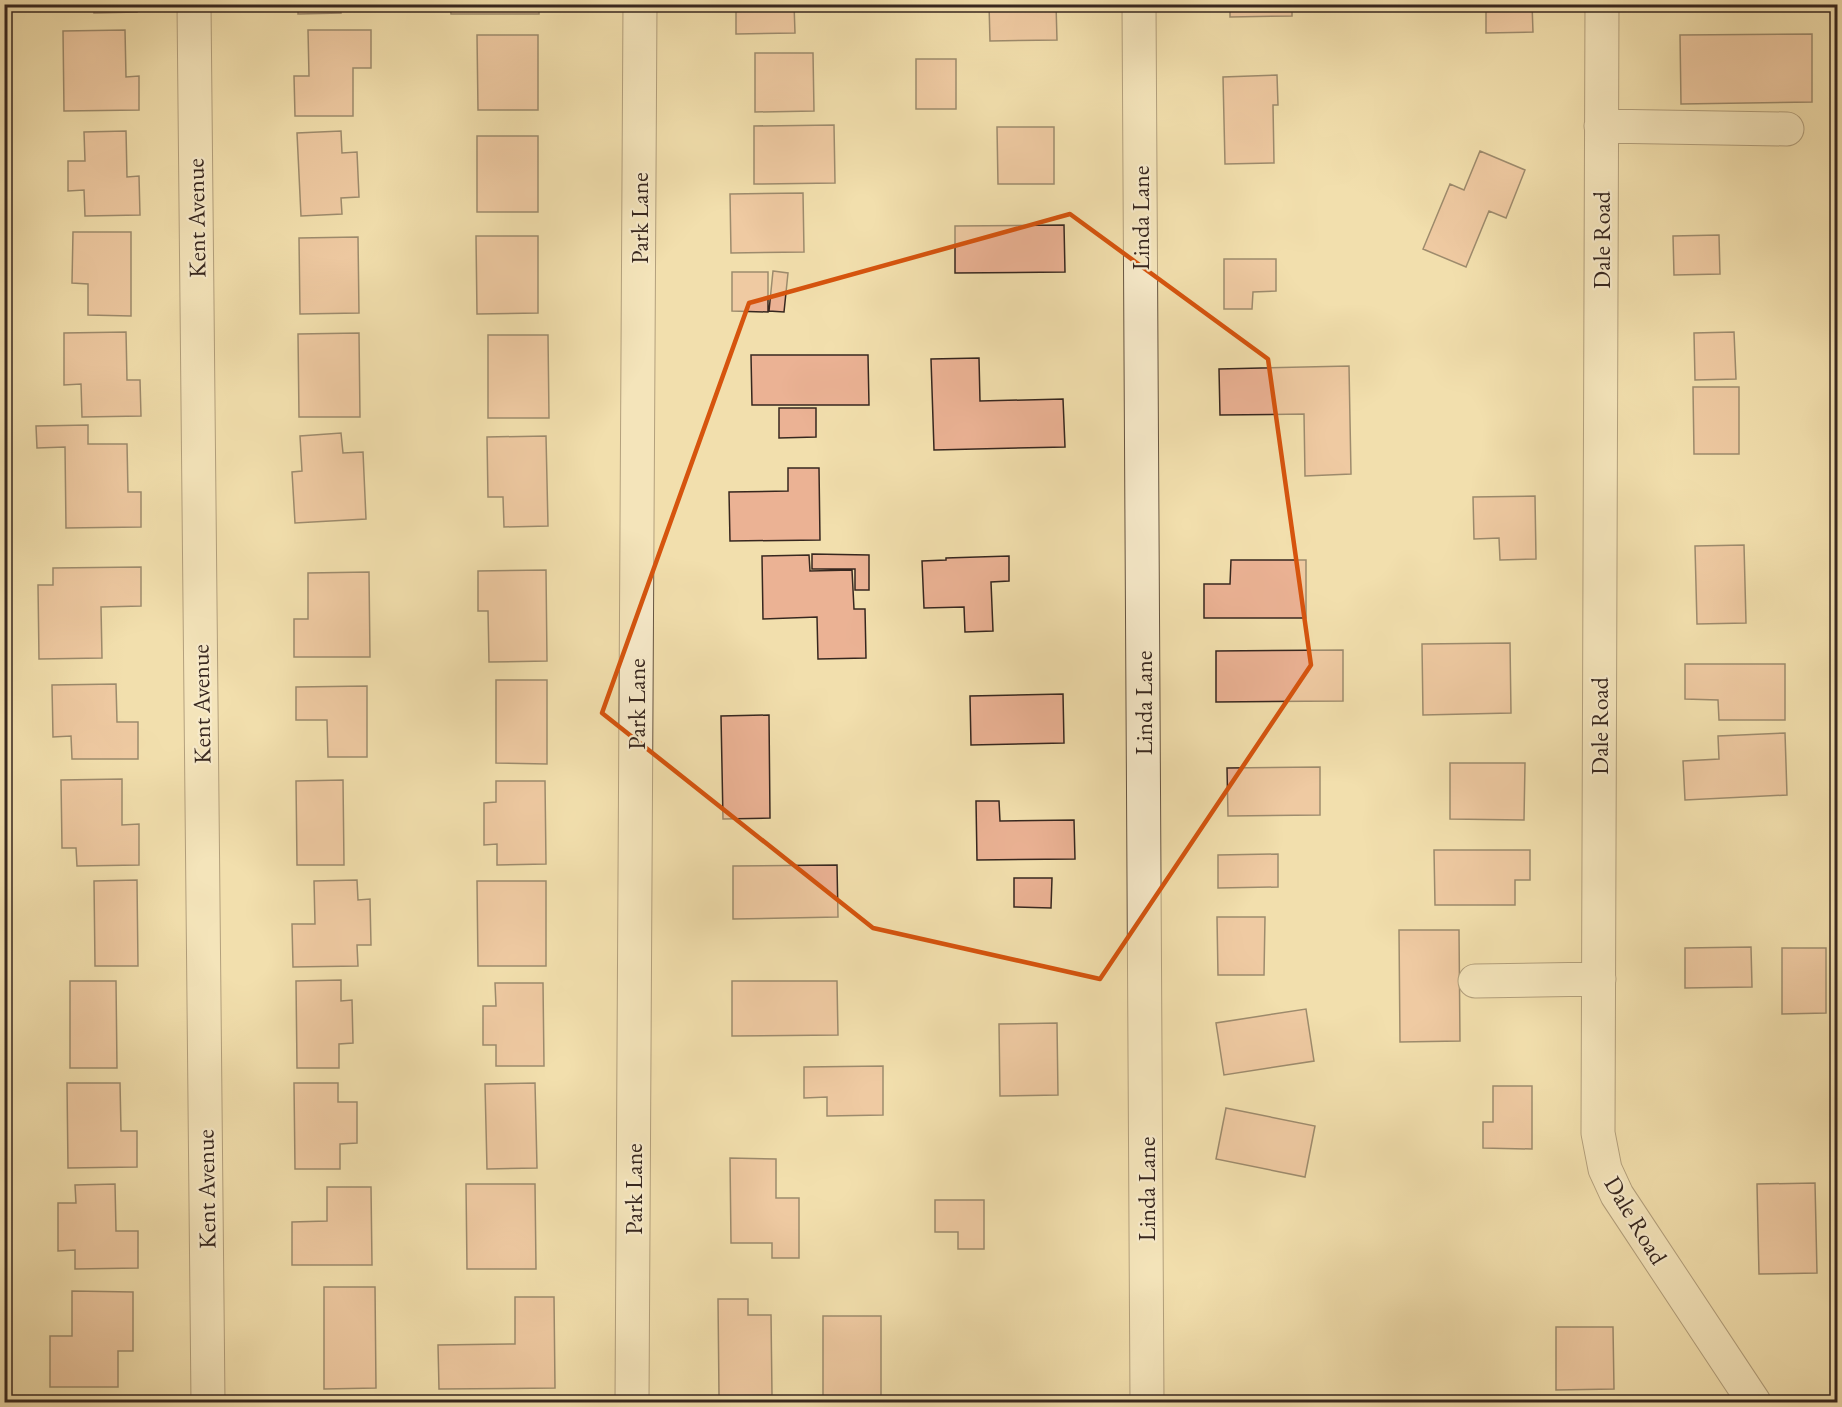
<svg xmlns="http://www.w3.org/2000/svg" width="1842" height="1407" viewBox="0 0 1842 1407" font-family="'EB Garamond',serif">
	<rect width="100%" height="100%" fill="#f2dfad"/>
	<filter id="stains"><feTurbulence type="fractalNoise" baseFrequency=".00333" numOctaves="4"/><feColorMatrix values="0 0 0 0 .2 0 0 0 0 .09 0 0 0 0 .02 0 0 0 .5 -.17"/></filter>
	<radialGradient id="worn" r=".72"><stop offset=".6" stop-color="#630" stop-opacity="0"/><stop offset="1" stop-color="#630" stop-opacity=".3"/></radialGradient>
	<path fill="#ebb294" stroke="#37271f" stroke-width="1.5" d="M 94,4 L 137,4 L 137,12 L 94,13 Z
		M 298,4 L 341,4 L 341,13 L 298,14 Z
		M 450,4 L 539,4 L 539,14 L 451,14 Z
		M 736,4 L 794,4 L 795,33 L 736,34 Z
		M 989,4 L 1056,4 L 1057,40 L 990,41 Z
		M 1230,4 L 1292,4 L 1292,16 L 1230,17 Z
		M 1486,4 L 1532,4 L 1533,32 L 1486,33 Z
		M 125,30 L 126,77 L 139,76 L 139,110 L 64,111 L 63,31 Z
		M 308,30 L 371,30 L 371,68 L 353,68 L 353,116 L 295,116 L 294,76 L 309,76 Z
		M 1812,34 L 1812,102 L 1681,104 L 1680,35 Z
		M 477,35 L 538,35 L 538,110 L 478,110 Z
		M 755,53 L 813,53 L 814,111 L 755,112 Z
		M 916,59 L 956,59 L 956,109 L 916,109 Z
		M 1277,75 L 1278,105 L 1273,105 L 1274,163 L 1225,164 L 1223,77 Z
		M 834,125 L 835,183 L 754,184 L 754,126 Z
		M 997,127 L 1054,127 L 1054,184 L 998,184 Z
		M 126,131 L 127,177 L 139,176 L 140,215 L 85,216 L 84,190 L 68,191 L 68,161 L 85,161 L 84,132 Z
		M 341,131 L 342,153 L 357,152 L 359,197 L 341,198 L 342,214 L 301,216 L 297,133 Z
		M 477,136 L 538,136 L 538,212 L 477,212 Z
		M 1480,151 L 1525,170 L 1506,218 L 1489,211 L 1466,267 L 1423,249 L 1450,184 L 1464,190 Z
		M 803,193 L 804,252 L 731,253 L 730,194 Z
		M 1064,225 L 1065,272 L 955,273 L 955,226 Z
		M 73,232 L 131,232 L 131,316 L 88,315 L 88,284 L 72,283 Z
		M 1719,235 L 1720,274 L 1674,275 L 1673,236 Z
		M 476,236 L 538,236 L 538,313 L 477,314 Z
		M 358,237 L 359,313 L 300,314 L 299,238 Z
		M 1224,259 L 1276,259 L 1276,291 L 1253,292 L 1252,309 L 1224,309 Z
		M 773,271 L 788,273 L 784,312 L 769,311 Z
		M 732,272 L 768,272 L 768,312 L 732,311 Z
		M 126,332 L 127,380 L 140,380 L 141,416 L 82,417 L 81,384 L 64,385 L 64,333 Z
		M 1734,332 L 1736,379 L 1695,380 L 1694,333 Z
		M 359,333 L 360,417 L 299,417 L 298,334 Z
		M 488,335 L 548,335 L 549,418 L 488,418 Z
		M 751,355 L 868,355 L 869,405 L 752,405 Z
		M 979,358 L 980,401 L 1063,399 L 1065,447 L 934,450 L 931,359 Z
		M 1349,366 L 1351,474 L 1305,476 L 1304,414 L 1220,415 L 1219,369 Z
		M 1693,387 L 1739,387 L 1739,454 L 1694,454 Z
		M 779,408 L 816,408 L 816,437 L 779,438 Z
		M 88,425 L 88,444 L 127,444 L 128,492 L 141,492 L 141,527 L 66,528 L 65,447 L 37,448 L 36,426 Z
		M 341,433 L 343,453 L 363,452 L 366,519 L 295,523 L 292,472 L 302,471 L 300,436 Z
		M 546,436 L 548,526 L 504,527 L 503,497 L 488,497 L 487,437 Z
		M 788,468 L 819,468 L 820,540 L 730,541 L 729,492 L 788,491 Z
		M 1535,496 L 1536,559 L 1500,560 L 1499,538 L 1474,539 L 1473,497 Z
		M 1744,545 L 1746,623 L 1697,624 L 1695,546 Z
		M 812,554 L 869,555 L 869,590 L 855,590 L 855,569 L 812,569 Z
		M 809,555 L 810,571 L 852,570 L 854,609 L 865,609 L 866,658 L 818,659 L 817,617 L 763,619 L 762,556 Z
		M 1009,556 L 1009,581 L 991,582 L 993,631 L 965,632 L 964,607 L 924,608 L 922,561 L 946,560 L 946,558 Z
		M 1231,560 L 1306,560 L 1306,618 L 1204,618 L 1204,584 L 1230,584 Z
		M 141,567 L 141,606 L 101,607 L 102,658 L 39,659 L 38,585 L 53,585 L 53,568 Z
		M 546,570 L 547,661 L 489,662 L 488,611 L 478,611 L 478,571 Z
		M 369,572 L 370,657 L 294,657 L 294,619 L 308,619 L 308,573 Z
		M 1510,643 L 1511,713 L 1423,715 L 1422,644 Z
		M 1343,650 L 1343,701 L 1216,702 L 1216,651 Z
		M 1685,664 L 1785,664 L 1785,720 L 1719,720 L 1718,700 L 1685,699 Z
		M 496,680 L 547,680 L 547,764 L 496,763 Z
		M 116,684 L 117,722 L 138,722 L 138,759 L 72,759 L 71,736 L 53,737 L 52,685 Z
		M 367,686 L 367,757 L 328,757 L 327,720 L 296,720 L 296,687 Z
		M 1063,694 L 1064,743 L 971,745 L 970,696 Z
		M 769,715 L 770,818 L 723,819 L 721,716 Z
		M 1785,733 L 1787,795 L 1685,800 L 1683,761 L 1719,759 L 1718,736 Z
		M 1450,763 L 1525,763 L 1524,820 L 1450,819 Z
		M 1320,767 L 1320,815 L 1228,816 L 1227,768 Z
		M 122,779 L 122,825 L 139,824 L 139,865 L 77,866 L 76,848 L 62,848 L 61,780 Z
		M 343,780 L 344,865 L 297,865 L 296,781 Z
		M 496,781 L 545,781 L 546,864 L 497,865 L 497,844 L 484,845 L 484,803 L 496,802 Z
		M 976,801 L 999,801 L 1000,821 L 1074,820 L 1075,859 L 977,860 Z
		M 1434,850 L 1530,850 L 1530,880 L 1515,880 L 1515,905 L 1435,905 Z
		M 1278,854 L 1278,887 L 1218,888 L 1218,855 Z
		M 837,865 L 838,917 L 733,919 L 733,866 Z
		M 1014,878 L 1052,878 L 1051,908 L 1014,907 Z
		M 137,880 L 138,966 L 95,966 L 94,881 Z
		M 357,880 L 358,900 L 370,899 L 371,945 L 357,945 L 358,966 L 293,967 L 292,924 L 315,924 L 314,881 Z
		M 477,881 L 546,881 L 546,966 L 478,966 Z
		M 1217,917 L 1265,917 L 1264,975 L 1218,975 Z
		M 1399,930 L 1459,930 L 1460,1041 L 1400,1042 Z
		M 1751,947 L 1752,987 L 1685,988 L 1685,948 Z
		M 1782,948 L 1826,948 L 1826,1013 L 1782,1014 Z
		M 341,980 L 341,1001 L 352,1000 L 353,1043 L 339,1044 L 339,1068 L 297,1068 L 296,981 Z
		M 70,981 L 116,981 L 117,1068 L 70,1068 Z
		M 732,981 L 837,981 L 838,1035 L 732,1036 Z
		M 495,983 L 543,983 L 544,1066 L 496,1066 L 496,1045 L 483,1045 L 483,1006 L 496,1006 Z
		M 1306,1009 L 1314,1061 L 1224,1075 L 1216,1023 Z
		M 1057,1023 L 1058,1095 L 1000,1096 L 999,1024 Z
		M 883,1066 L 883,1115 L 827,1116 L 827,1097 L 804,1098 L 804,1067 Z
		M 67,1083 L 120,1083 L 121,1131 L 137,1131 L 137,1167 L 68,1168 Z
		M 294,1083 L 338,1083 L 338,1102 L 357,1102 L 357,1143 L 340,1144 L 340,1169 L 295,1169 Z
		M 535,1083 L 537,1168 L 487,1169 L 485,1084 Z
		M 1493,1086 L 1532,1086 L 1532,1149 L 1483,1148 L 1483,1122 L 1493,1122 Z
		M 1226,1108 L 1315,1126 L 1305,1177 L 1216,1159 Z
		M 730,1158 L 776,1159 L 776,1198 L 799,1198 L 799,1258 L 772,1258 L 772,1243 L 731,1243 Z
		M 1815,1183 L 1817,1273 L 1759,1274 L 1757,1184 Z
		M 115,1184 L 116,1231 L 138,1231 L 138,1268 L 75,1269 L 75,1250 L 58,1251 L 58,1203 L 76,1203 L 75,1185 Z
		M 466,1184 L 535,1184 L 536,1269 L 467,1269 Z
		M 327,1187 L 371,1187 L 372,1265 L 292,1265 L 292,1222 L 327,1221 Z
		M 935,1200 L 984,1200 L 984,1249 L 958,1249 L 958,1232 L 935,1232 Z
		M 324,1287 L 375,1287 L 376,1388 L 324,1389 Z
		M 72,1291 L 133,1292 L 133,1351 L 118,1351 L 118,1387 L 50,1387 L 50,1336 L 72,1336 Z
		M 515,1297 L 554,1297 L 555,1388 L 439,1389 L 438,1345 L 515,1344 Z
		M 718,1299 L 748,1299 L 748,1315 L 771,1315 L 772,1395 L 719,1396 Z
		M 823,1316 L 881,1316 L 881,1396 L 823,1396 Z
		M 1556,1327 L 1613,1327 L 1614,1389 L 1556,1390 Z"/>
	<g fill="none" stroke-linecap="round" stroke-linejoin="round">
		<defs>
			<path id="minor" d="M 194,4 L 208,1402
				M 1139,4 L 1147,1402
				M 1602,4 L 1598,1133 L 1605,1169 L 1617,1195 L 1754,1402
				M 1601,126 L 1787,129
				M 1475,981 L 1599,979
				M 632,1402 L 640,4"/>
		</defs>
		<use href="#minor" stroke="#665542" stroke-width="35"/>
		<use href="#minor" stroke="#f7eaca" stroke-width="33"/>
	</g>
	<path d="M0 0H1842V1407H0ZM 1070,214 L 1268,359 L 1311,665 L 1100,979 L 873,928 L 602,713 L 749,303 Z" fill="#f2dfad" fill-opacity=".55" fill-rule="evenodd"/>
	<path fill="none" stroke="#d6540e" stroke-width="4.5" stroke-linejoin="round" d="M 1070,214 L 1268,359 L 1311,665 L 1100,979 L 873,928 L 602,713 L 749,303 Z"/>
	<g text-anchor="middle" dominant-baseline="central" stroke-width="4.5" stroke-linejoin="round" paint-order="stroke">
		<g font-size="24" fill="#37271f" stroke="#f7eaca">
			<text transform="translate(196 218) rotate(-91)">Kent Avenue</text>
			<text transform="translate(639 218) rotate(-90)">Park Lane</text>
			<text transform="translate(1140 218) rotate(-90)">Linda Lane</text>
			<text transform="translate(1601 240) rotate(-90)">Dale Road</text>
			<text transform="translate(1143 703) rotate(-90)">Linda Lane</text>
			<text transform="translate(201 704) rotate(-91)">Kent Avenue</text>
			<text transform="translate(636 704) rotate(-90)">Park Lane</text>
			<text transform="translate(1599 726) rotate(-90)">Dale Road</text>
			<text transform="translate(206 1189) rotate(-91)">Kent Avenue</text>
			<text transform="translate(633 1189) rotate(-90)">Park Lane</text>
			<text transform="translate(1146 1189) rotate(-90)">Linda Lane</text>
			<text transform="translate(1636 1220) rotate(59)">Dale Road</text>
		</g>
	</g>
	<rect width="1842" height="1407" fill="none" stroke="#f2dfad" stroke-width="24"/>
	<rect x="6" y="6" width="1830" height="1395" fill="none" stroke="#37271f" stroke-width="3"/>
	<rect x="12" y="12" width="1818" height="1383" fill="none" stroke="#37271f" stroke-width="1.5"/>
	<rect width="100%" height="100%" filter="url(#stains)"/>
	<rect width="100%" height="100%" fill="url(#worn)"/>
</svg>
